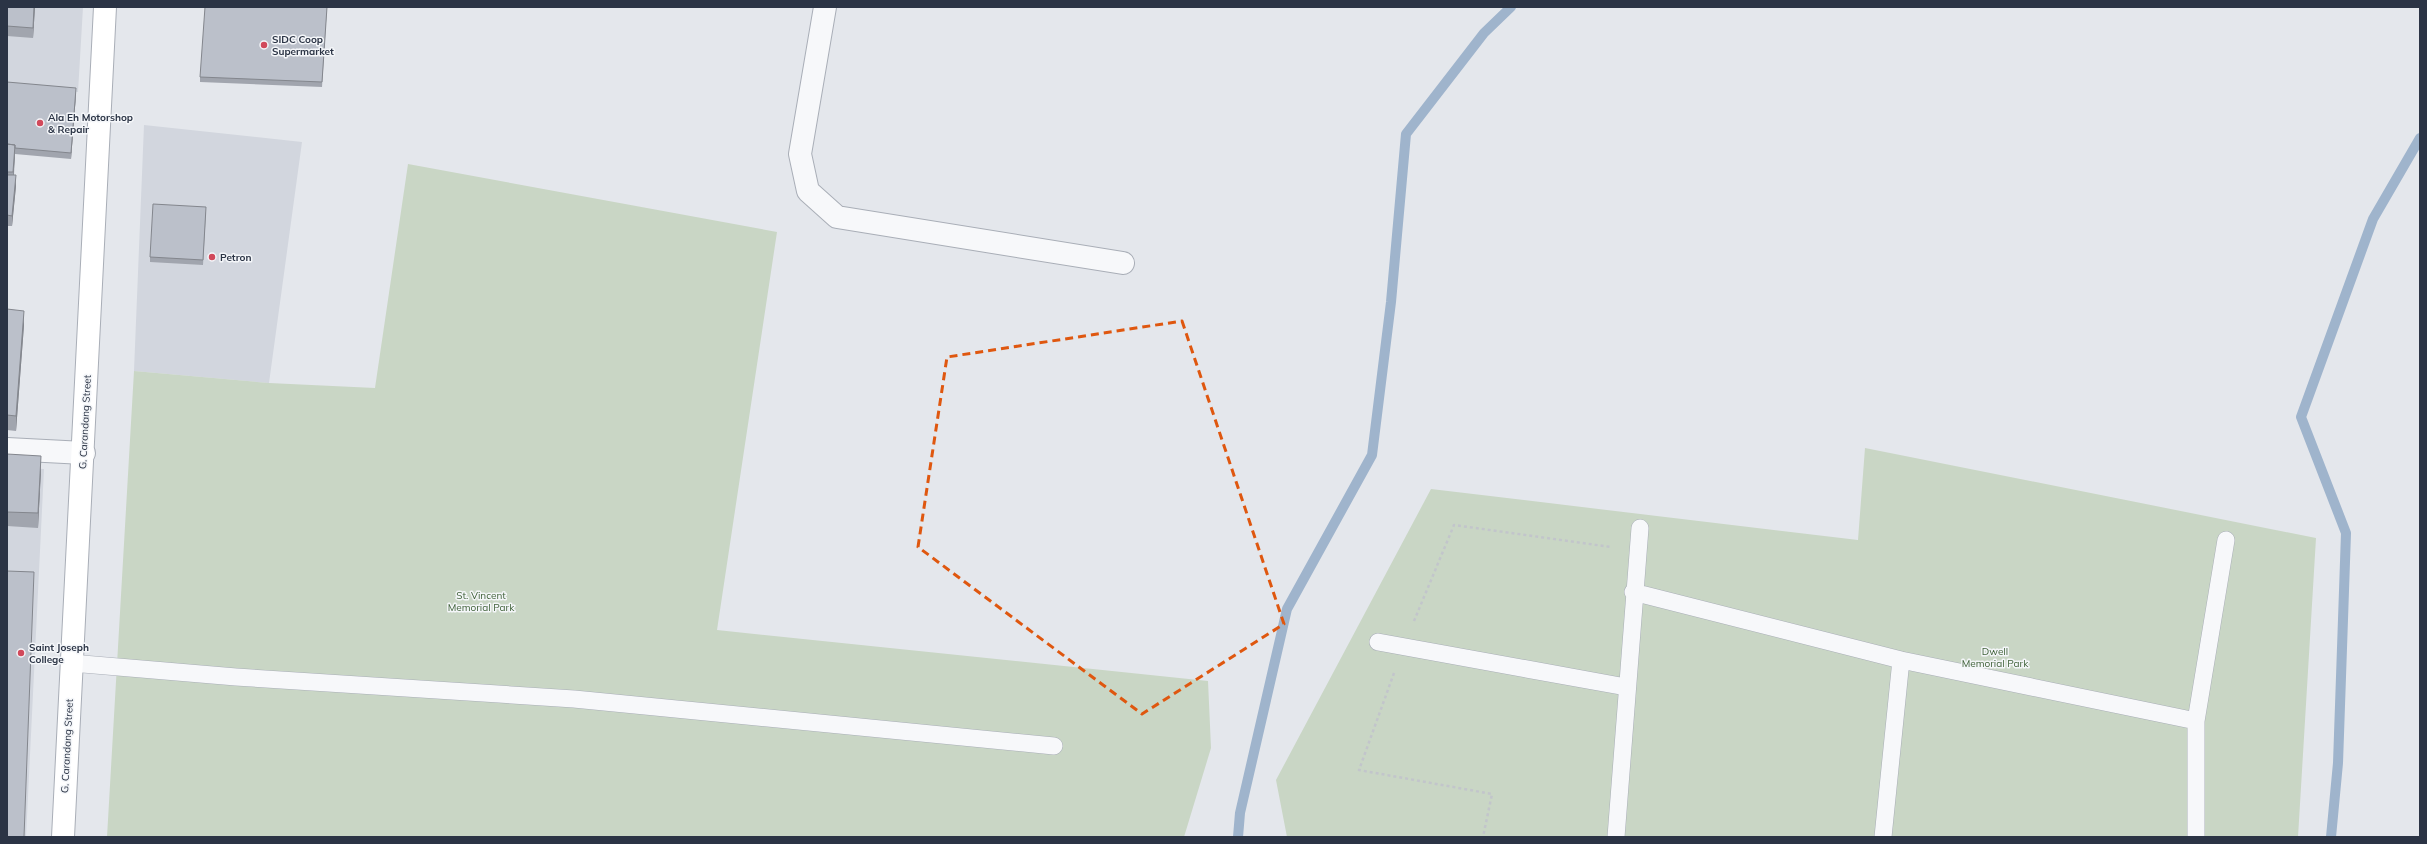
<svg xmlns="http://www.w3.org/2000/svg" width="2427" height="844" viewBox="0 0 2427 844" font-family="Mulish,sans-serif">
	<rect width="100%" height="100%" fill="#e4e7ec"/>
	<path fill="#d2d6de" d="M 7,7 L 83,7 L 78,92 L 7,87 Z
		M 144,125 L 302,142 L 269,383 L 134,371 Z
		M 7,467 L 44,469 L 26,837 L 7,837 Z"/>
	<path fill="#c9d6c5" d="M 408,164 L 777,232 L 717,630 L 1208,681 L 1211,748 L 1184,837 L 107,837 L 134,371 L 269,383 L 375,388 Z
		M 1865,448 L 2316,538 L 2298,837 L 1287,837 L 1276,780 L 1431,489 L 1858,540 Z"/>
	<g fill="none" stroke-linecap="round" stroke-linejoin="round">
		<path stroke="#9fb4cc" stroke-width="10" d="M 1238,837 L 1240,813 L 1287,609 L 1372,455 L 1391,302 L 1406,134 L 1484,33 L 1511,7
			M 2331,837 L 2338,763 L 2346,533 L 2301,417 L 2373,219 L 2420,138"/>
		<defs>
			<path id="lane" d="M 1633,592 L 1901,660 L 2196,721
				M 1378,642 L 1626,687
				M 71,663 L 236,677 L 574,699 L 1054,746
				M 1616,837 L 1640,528
				M 1883,837 L 1901,660
				M 2196,837 L 2196,721 L 2226,540"/>
			<path id="street" d="M 825,7 L 800,154 L 808,191 L 837,217 L 1123,263
				M 7,449 L 84,453"/>
			<path id="secondary" d="M 63,837 L 105,7"/>
		</defs>
		<use href="#lane" stroke="#a9aeb7" stroke-width="18"/>
		<use href="#street" stroke="#a9aeb7" stroke-width="24"/>
		<use href="#secondary" stroke="#a9aeb7" stroke-width="24"/>
		<path stroke="#c2c5cb" stroke-width="2.5" stroke-dasharray="3 3" stroke-linecap="butt" d="M 1414,621 L 1454,525 L 1611,547
			M 1394,673 L 1359,770 L 1492,794 L 1483,837"/>
		<use href="#lane" stroke="#f7f8fa" stroke-width="17"/>
		<use href="#street" stroke="#f7f8fa" stroke-width="22"/>
		<use href="#secondary" stroke="#fff" stroke-width="22"/>
	</g>
	<path fill="#a1a5ae" d="M 7,7 L 35,7 L 33,38 L 7,36 Z
		M 327,7 L 322,87 L 200,82 L 200,77 Z
		M 7,82 L 76,94 L 71,159 L 15,154 L 14,175 L 16,186 L 12,226 L 7,226 Z
		M 206,212 L 203,265 L 150,262 L 150,257 Z
		M 7,309 L 24,325 L 16,431 L 7,430 Z
		M 7,454 L 41,470 L 38,528 L 7,526 Z"/>
	<path fill="#83868d" d="M 34,7 L 35,7 L 33,38 L 33,28 Z
		M 76,88 L 76,94 L 71,159 L 71,153 Z
		M 15,145 L 15,155 L 13,182 L 13,172 Z
		M 16,175 L 16,186 L 12,226 L 12,216 Z
		M 24,311 L 24,325 L 16,431 L 16,416 Z
		M 41,456 L 41,470 L 38,528 L 38,513 Z"/>
	<path fill="#bbc0ca" stroke="#83868d" d="M 7,7 L 34,7 L 33,28 L 7,26 Z
		M 205,7 L 327,7 L 322,82 L 200,77 Z
		M 7,82 L 76,88 L 71,153 L 15,148 L 15,145 L 7,144 Z
		M 7,144 L 15,145 L 13,172 L 7,172 Z
		M 7,175 L 16,175 L 12,216 L 7,215 Z
		M 153,204 L 206,207 L 203,260 L 150,257 Z
		M 7,309 L 24,311 L 16,416 L 7,415 Z
		M 7,454 L 41,456 L 38,513 L 7,512 Z
		M 7,571 L 34,572 L 24,837 L 7,837 Z"/>
	<path fill="none" stroke="#df570f" stroke-width="3" stroke-dasharray="8 5" stroke-linejoin="round" d="M 1182,321 L 1284,624 L 1142,714 L 918,547 L 947,357 Z"/>
	<g fill="#d1495b" stroke="#f4f6f9" stroke-width="1.5">
		<circle cx="264" cy="45" r="4"/>
		<circle cx="40" cy="123" r="4"/>
		<circle cx="212" cy="257" r="4"/>
		<circle cx="21" cy="653" r="4"/>
	</g>
	<g text-anchor="middle" dominant-baseline="central" stroke-width="3" stroke-linejoin="round" paint-order="stroke">
		<g font-size="10" font-weight="bold" fill="#2b3445" stroke="#f4f6f9" text-anchor="start">
			<text x="272" y="39">SIDC Coop<tspan x="272" dy="12">Supermarket</tspan></text>
			<text x="48" y="117">Ala Eh Motorshop<tspan x="48" dy="12">&amp; Repair</tspan></text>
			<text x="220" y="257">Petron</text>
			<text x="29" y="647">Saint Joseph<tspan x="29" dy="12">College</tspan></text>
		</g>
		<g font-size="10" fill="#2b3445" stroke="#f4f6f9">
			<text transform="translate(85 422) rotate(-87)">G. Carandang Street</text>
			<text transform="translate(67 746) rotate(-87)">G. Carandang Street</text>
		</g>
		<g font-size="10" fill="#3f6138" stroke="#f4f6f9">
			<text x="481" y="595">St. Vincent<tspan x="481" dy="12">Memorial Park</tspan></text>
			<text x="1995" y="651">Dwell<tspan x="1995" dy="12">Memorial Park</tspan></text>
		</g>
	</g>
	<rect width="2427" height="844" fill="none" stroke="#2b3445" stroke-width="16"/>
</svg>
